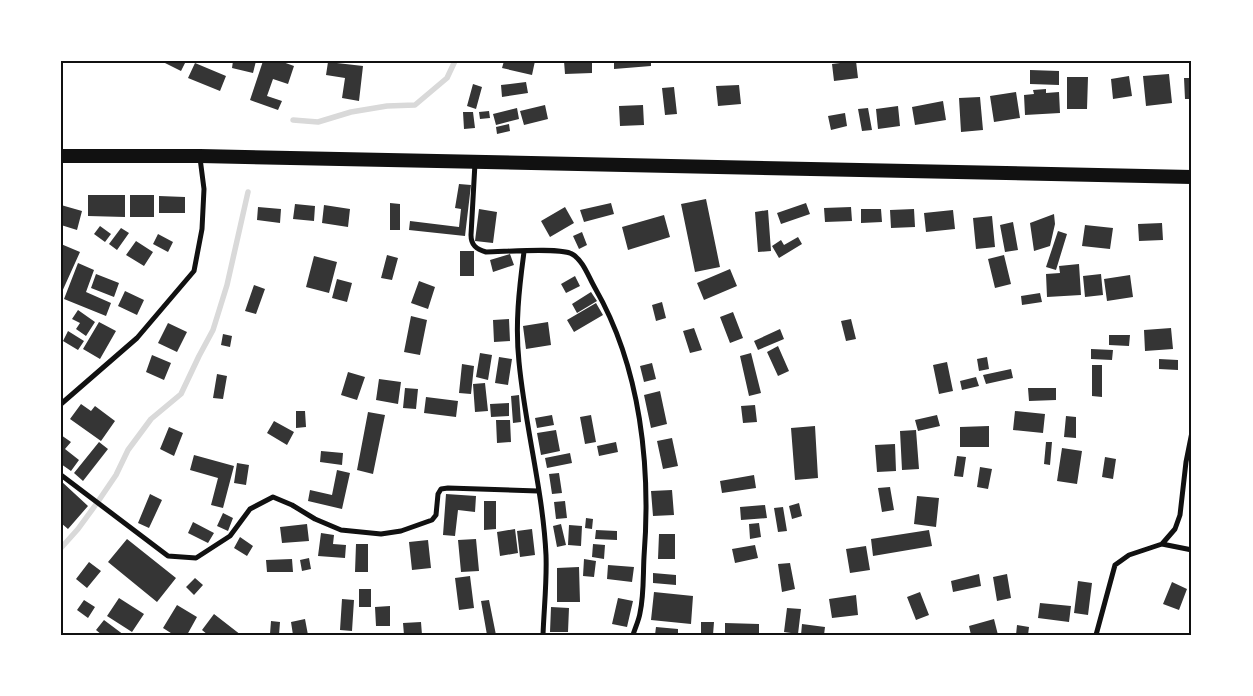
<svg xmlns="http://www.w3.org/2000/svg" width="1253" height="696" viewBox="0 0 1253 696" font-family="'Fira Sans Condensed',sans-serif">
	<rect width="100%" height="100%" fill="#fff"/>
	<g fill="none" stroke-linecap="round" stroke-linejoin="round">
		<path stroke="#d9d9d9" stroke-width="5.5" d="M 293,120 L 318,122 L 351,112 L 387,106 L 415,105 L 447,78 L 455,61
			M 61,548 L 78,529 L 97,503 L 116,475 L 128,450 L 151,419 L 181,394 L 199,356 L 213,330 L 227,285 L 248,192"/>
	</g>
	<path fill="#353535" d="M 161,61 L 186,61 L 181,71 Z
		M 233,61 L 256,61 L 253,73 L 232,68 Z
		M 263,61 L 280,61 L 294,66 L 288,84 L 273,79 L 267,96 L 282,101 L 278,110 L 250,100 Z
		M 504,61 L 535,61 L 532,75 L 502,68 Z
		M 564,61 L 592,61 L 592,73 L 565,74 Z
		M 614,61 L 651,61 L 651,66 L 614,69 Z
		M 856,61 L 858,78 L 834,81 L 832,64 Z
		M 328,62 L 363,66 L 359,101 L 342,98 L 345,78 L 326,75 Z
		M 195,63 L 226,76 L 220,91 L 188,78 Z
		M 1030,70 L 1059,71 L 1059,85 L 1030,84 Z
		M 1169,74 L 1172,103 L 1146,106 L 1143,76 Z
		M 1129,76 L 1132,96 L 1113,99 L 1111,79 Z
		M 1067,77 L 1088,77 L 1087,109 L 1067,109 Z
		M 1184,78 L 1192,78 L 1192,99 L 1185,99 Z
		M 526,82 L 528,93 L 502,97 L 501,85 Z
		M 473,84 L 482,87 L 476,109 L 467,106 Z
		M 739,85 L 741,104 L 718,106 L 716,86 Z
		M 674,87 L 677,114 L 665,115 L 662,88 Z
		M 1046,89 L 1046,93 L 1059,92 L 1060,113 L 1025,115 L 1024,95 L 1034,94 L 1033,90 Z
		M 1016,92 L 1020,118 L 994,122 L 990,96 Z
		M 980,97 L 983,130 L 961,132 L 959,98 Z
		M 943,101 L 946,120 L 915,125 L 912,107 Z
		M 545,105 L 548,119 L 524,125 L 520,111 Z
		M 643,105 L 644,125 L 620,126 L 619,106 Z
		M 898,106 L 900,126 L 878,129 L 876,109 Z
		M 517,108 L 519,119 L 496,125 L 493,114 Z
		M 868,108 L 872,130 L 862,131 L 858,109 Z
		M 489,111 L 490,118 L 480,119 L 479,112 Z
		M 463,112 L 473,112 L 475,128 L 464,129 Z
		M 845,113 L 847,126 L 831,130 L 828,116 Z
		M 509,124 L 510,131 L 497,134 L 496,127 Z
		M 459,184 L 471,185 L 465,236 L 409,230 L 410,221 L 459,227 L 461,209 L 455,208 Z
		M 88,195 L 125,195 L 125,217 L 88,216 Z
		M 130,195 L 154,195 L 154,217 L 130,217 Z
		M 159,196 L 185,197 L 185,213 L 159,213 Z
		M 706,199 L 720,267 L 695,272 L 681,204 Z
		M 390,203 L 400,204 L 400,230 L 390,230 Z
		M 611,203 L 614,214 L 584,222 L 580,210 Z
		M 806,203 L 810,214 L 781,224 L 777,213 Z
		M 295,204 L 315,206 L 314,221 L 293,219 Z
		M 61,205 L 82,211 L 77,230 L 61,225 Z
		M 324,205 L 350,209 L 348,227 L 322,223 Z
		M 258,207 L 281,209 L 280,223 L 257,220 Z
		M 565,207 L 574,223 L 550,237 L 541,221 Z
		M 851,207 L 852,221 L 825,222 L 824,208 Z
		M 479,209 L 497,212 L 493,243 L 475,241 Z
		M 861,209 L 881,209 L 882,222 L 861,223 Z
		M 914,209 L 915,227 L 891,228 L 890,210 Z
		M 768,210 L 771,251 L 758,252 L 755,212 Z
		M 953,210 L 955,229 L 926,232 L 924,213 Z
		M 1054,214 L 1055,224 L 1050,246 L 1034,251 L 1030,223 Z
		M 664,215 L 670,237 L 628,250 L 622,227 Z
		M 992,216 L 995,247 L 976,249 L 973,218 Z
		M 1013,222 L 1018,250 L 1005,252 L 1000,225 Z
		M 1162,223 L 1163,240 L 1139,241 L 1138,224 Z
		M 1085,225 L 1113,228 L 1110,249 L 1082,246 Z
		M 100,226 L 111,234 L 105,242 L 94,234 Z
		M 121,228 L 129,233 L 117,250 L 109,244 Z
		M 1058,231 L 1067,234 L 1056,270 L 1046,267 Z
		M 582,232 L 587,245 L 579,249 L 573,236 Z
		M 158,234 L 173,242 L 168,252 L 153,244 Z
		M 798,237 L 802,244 L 779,258 L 772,246 L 781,240 L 784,245 Z
		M 136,241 L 153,252 L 144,266 L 126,255 Z
		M 61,244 L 80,252 L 61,294 Z
		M 460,251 L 474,251 L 474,276 L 460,276 Z
		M 510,254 L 514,265 L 493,272 L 490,260 Z
		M 387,255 L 398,258 L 392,280 L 381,278 Z
		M 1004,255 L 1011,284 L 995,288 L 988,259 Z
		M 314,256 L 337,262 L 329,293 L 306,287 Z
		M 78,263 L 94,270 L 86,292 L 111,303 L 106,316 L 64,299 Z
		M 1079,264 L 1081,295 L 1047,297 L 1046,274 L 1060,273 L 1059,266 Z
		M 730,269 L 737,286 L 704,300 L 697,283 Z
		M 96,274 L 119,283 L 114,297 L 91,288 Z
		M 1101,274 L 1103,295 L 1085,297 L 1083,276 Z
		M 1130,275 L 1133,297 L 1107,301 L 1104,279 Z
		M 575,276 L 580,286 L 566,293 L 561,284 Z
		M 337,279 L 352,283 L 347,302 L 332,298 Z
		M 419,281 L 435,287 L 428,309 L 411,303 Z
		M 254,285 L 265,289 L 256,314 L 245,311 Z
		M 125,291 L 144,300 L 137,315 L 118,306 Z
		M 591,292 L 597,301 L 577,313 L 572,304 Z
		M 1040,293 L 1042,302 L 1022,305 L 1021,296 Z
		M 662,302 L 666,318 L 656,321 L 652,305 Z
		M 596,303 L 603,315 L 574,332 L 567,320 Z
		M 78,310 L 95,322 L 86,336 L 76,329 L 80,323 L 72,319 Z
		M 733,312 L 743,338 L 730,343 L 720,317 Z
		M 411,316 L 427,320 L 420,355 L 404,352 Z
		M 509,319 L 510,341 L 494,342 L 493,320 Z
		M 851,319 L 856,339 L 846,341 L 841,321 Z
		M 99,322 L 116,331 L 100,359 L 83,349 Z
		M 548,322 L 551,345 L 526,349 L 523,326 Z
		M 168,323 L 187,332 L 177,352 L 158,343 Z
		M 694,328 L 702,350 L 690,353 L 683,331 Z
		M 1171,328 L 1173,349 L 1145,351 L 1144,330 Z
		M 780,329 L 784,339 L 758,350 L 754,341 Z
		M 68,331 L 84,341 L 78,350 L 63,341 Z
		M 223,334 L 232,336 L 230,347 L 221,345 Z
		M 1109,335 L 1130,335 L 1129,346 L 1109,345 Z
		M 778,346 L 789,371 L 778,376 L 767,352 Z
		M 1091,349 L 1113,350 L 1112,360 L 1091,359 Z
		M 480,353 L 492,355 L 488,380 L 476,377 Z
		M 751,353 L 761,393 L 749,396 L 740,356 Z
		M 152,355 L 171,363 L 164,380 L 146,372 Z
		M 499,357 L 512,359 L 508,385 L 495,383 Z
		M 987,357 L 989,369 L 979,371 L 977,359 Z
		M 1159,359 L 1178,360 L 1178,370 L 1159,369 Z
		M 947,362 L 953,391 L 939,394 L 933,365 Z
		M 652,363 L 656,379 L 644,382 L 640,366 Z
		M 462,364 L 474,366 L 471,394 L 459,393 Z
		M 1092,365 L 1102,365 L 1102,397 L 1092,396 Z
		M 1011,369 L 1013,378 L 986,384 L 983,375 Z
		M 348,372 L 365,377 L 357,400 L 341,395 Z
		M 217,374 L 227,376 L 223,399 L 213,398 Z
		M 976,377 L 979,386 L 962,390 L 960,381 Z
		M 379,379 L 401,382 L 398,404 L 376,400 Z
		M 485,383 L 488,411 L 475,412 L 473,384 Z
		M 405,388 L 418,389 L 416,409 L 403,408 Z
		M 1028,388 L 1056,388 L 1056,400 L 1029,401 Z
		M 660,391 L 667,424 L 651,428 L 644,395 Z
		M 519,395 L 521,422 L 513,423 L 511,396 Z
		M 426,397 L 458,401 L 456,417 L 424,413 Z
		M 509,403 L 509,416 L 491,417 L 490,404 Z
		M 81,404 L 91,411 L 95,406 L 115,421 L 101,441 L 70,419 Z
		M 755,405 L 757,422 L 743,423 L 741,406 Z
		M 296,411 L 305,411 L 306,427 L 296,428 Z
		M 1015,411 L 1045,414 L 1043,433 L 1013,430 Z
		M 368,412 L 385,415 L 373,474 L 357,470 Z
		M 552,415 L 554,425 L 537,428 L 535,418 Z
		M 591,415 L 596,442 L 585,444 L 580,417 Z
		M 937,415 L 940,426 L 918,431 L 915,420 Z
		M 1066,416 L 1076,417 L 1076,438 L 1064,437 Z
		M 496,420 L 510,420 L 511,442 L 497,443 Z
		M 274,421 L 294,432 L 287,445 L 267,433 Z
		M 815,426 L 818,478 L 795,480 L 791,428 Z
		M 989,426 L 989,447 L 960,447 L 960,427 Z
		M 169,427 L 183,433 L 174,456 L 160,449 Z
		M 556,430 L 560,451 L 541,455 L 537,433 Z
		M 916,430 L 919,469 L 902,470 L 900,431 Z
		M 61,435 L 71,442 L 65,449 L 79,460 L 71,471 L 61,464 Z
		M 672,438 L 678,466 L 663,469 L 657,441 Z
		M 99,442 L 108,449 L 83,481 L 74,473 Z
		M 616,442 L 618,452 L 599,456 L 597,446 Z
		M 1046,442 L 1052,442 L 1050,465 L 1044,464 Z
		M 895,444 L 896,471 L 877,472 L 875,445 Z
		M 1062,448 L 1082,451 L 1077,484 L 1057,481 Z
		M 321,451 L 343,453 L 342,465 L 320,462 Z
		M 570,453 L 572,463 L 547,468 L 545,458 Z
		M 194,455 L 234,466 L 223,508 L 211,505 L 218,478 L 190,470 Z
		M 957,456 L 966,457 L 963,477 L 954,476 Z
		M 1105,457 L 1116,459 L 1113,479 L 1102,477 Z
		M 237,463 L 249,465 L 246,485 L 234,483 Z
		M 980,467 L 992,469 L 988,489 L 977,487 Z
		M 337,470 L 350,473 L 342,509 L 308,501 L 310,490 L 332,495 Z
		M 559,473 L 562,493 L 552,494 L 549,474 Z
		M 754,475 L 756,488 L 722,493 L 720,481 Z
		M 61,481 L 88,506 L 68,529 L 61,523 Z
		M 890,487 L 894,510 L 882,512 L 878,488 Z
		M 672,490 L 674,515 L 653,516 L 651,491 Z
		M 150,494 L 162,500 L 149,528 L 138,523 Z
		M 446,494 L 476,496 L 475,512 L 458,510 L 455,536 L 443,535 Z
		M 917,496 L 939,498 L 936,527 L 914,524 Z
		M 484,501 L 496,501 L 496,529 L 484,530 Z
		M 565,501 L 567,518 L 556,519 L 554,502 Z
		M 799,503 L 802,516 L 792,519 L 789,506 Z
		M 765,505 L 767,518 L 741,520 L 740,507 Z
		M 783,507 L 787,531 L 778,532 L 774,508 Z
		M 223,513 L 233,518 L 228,531 L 217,526 Z
		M 586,518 L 593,519 L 592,529 L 585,528 Z
		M 193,522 L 214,533 L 208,543 L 188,533 Z
		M 759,523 L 761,537 L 750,539 L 749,524 Z
		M 307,524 L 309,541 L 282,543 L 280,527 Z
		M 561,524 L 566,545 L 557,547 L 553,526 Z
		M 569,525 L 582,526 L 581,546 L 568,545 Z
		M 515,529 L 518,553 L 500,556 L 497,532 Z
		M 532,529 L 535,555 L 520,557 L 517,531 Z
		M 596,530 L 617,531 L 617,540 L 595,539 Z
		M 929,530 L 932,546 L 873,556 L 871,539 Z
		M 321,533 L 334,535 L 333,544 L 346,545 L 345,558 L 318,556 Z
		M 659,534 L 675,534 L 675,559 L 658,559 Z
		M 240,537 L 253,546 L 247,556 L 234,548 Z
		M 127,539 L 176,578 L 157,602 L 108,562 Z
		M 476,539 L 479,571 L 461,572 L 458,540 Z
		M 428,540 L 431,568 L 412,570 L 409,542 Z
		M 356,544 L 368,544 L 368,572 L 355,572 Z
		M 593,544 L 605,545 L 604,559 L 592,557 Z
		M 755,545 L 758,558 L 735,563 L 732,549 Z
		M 866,546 L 870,570 L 850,573 L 846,549 Z
		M 309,558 L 311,569 L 302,571 L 300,560 Z
		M 292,559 L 293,572 L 267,572 L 266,560 Z
		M 584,559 L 596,561 L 594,577 L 583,576 Z
		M 89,562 L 101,571 L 87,588 L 76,579 Z
		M 790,563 L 795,589 L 782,592 L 778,564 Z
		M 608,565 L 634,567 L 632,582 L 607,579 Z
		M 579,567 L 580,602 L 557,602 L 557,568 Z
		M 653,573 L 676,575 L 676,585 L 653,583 Z
		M 979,574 L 981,586 L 953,592 L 951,581 Z
		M 1007,574 L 1011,598 L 997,601 L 993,577 Z
		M 470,576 L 474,608 L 459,610 L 455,578 Z
		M 195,578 L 203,585 L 194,595 L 186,587 Z
		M 1078,581 L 1092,583 L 1088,615 L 1074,613 Z
		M 1172,582 L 1187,589 L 1179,610 L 1163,604 Z
		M 359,589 L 371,589 L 371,607 L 359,607 Z
		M 654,592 L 693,596 L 691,624 L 651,620 Z
		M 920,592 L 929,615 L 916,620 L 907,597 Z
		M 856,595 L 858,615 L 832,618 L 829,599 Z
		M 119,598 L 144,614 L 132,632 L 107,616 Z
		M 618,598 L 633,601 L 627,627 L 612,624 Z
		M 342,599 L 354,600 L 352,631 L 340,630 Z
		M 84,600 L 95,607 L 88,618 L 77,610 Z
		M 489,600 L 496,635 L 487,635 L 481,601 Z
		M 1040,603 L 1071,606 L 1069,622 L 1038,618 Z
		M 177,605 L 197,617 L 187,635 L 174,635 L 163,628 Z
		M 390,606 L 390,626 L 376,626 L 375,607 Z
		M 551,607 L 569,608 L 568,632 L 550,632 Z
		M 787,608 L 801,609 L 798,634 L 784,632 Z
		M 214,614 L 241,635 L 208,635 L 202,630 Z
		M 305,619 L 308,635 L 293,635 L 291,622 Z
		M 994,619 L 998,635 L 971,635 L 969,626 Z
		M 104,620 L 124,635 L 102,635 L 96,630 Z
		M 271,621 L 280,622 L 279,635 L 270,634 Z
		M 421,622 L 422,635 L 404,635 L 403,623 Z
		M 701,622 L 714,622 L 713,635 L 701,635 Z
		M 725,623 L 759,624 L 759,635 L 725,635 Z
		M 802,624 L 825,627 L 824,635 L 801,635 Z
		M 1017,625 L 1029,627 L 1028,635 L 1016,635 Z
		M 656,627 L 678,629 L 678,635 L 655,635 Z"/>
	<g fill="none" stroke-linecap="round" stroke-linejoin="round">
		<path stroke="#111" stroke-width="5" d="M 475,163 L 471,235 C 471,245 476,249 486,252 C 503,252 560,247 572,254 C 583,260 589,278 595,288 C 641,368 651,467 644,557 C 643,575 644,595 640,613 C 639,620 635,628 633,635
			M 524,252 C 519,289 515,325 519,362 C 525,426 543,491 546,555 C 547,581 544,608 543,635
			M 61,404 L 137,338 L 194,271 L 202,229 L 204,189 L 200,158
			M 61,475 L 168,556 L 196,558 L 230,536 L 250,509 L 273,497 L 292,505 L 315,519 L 341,530 L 381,534 L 401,531 L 432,520 L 436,515 L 438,494 L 441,489 L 448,488 L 538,491
			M 1162,544 L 1192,550
			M 1096,635 L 1115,565 L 1129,555 L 1162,544 L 1175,529 L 1180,515 L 1186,462 L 1192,432"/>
		<path stroke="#111" stroke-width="14" d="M 61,156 L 200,156 L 1192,177"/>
	</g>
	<rect width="1253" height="696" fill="none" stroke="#ffffff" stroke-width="125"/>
	<rect x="62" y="62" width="1128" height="572" fill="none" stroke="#111" stroke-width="2"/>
</svg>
